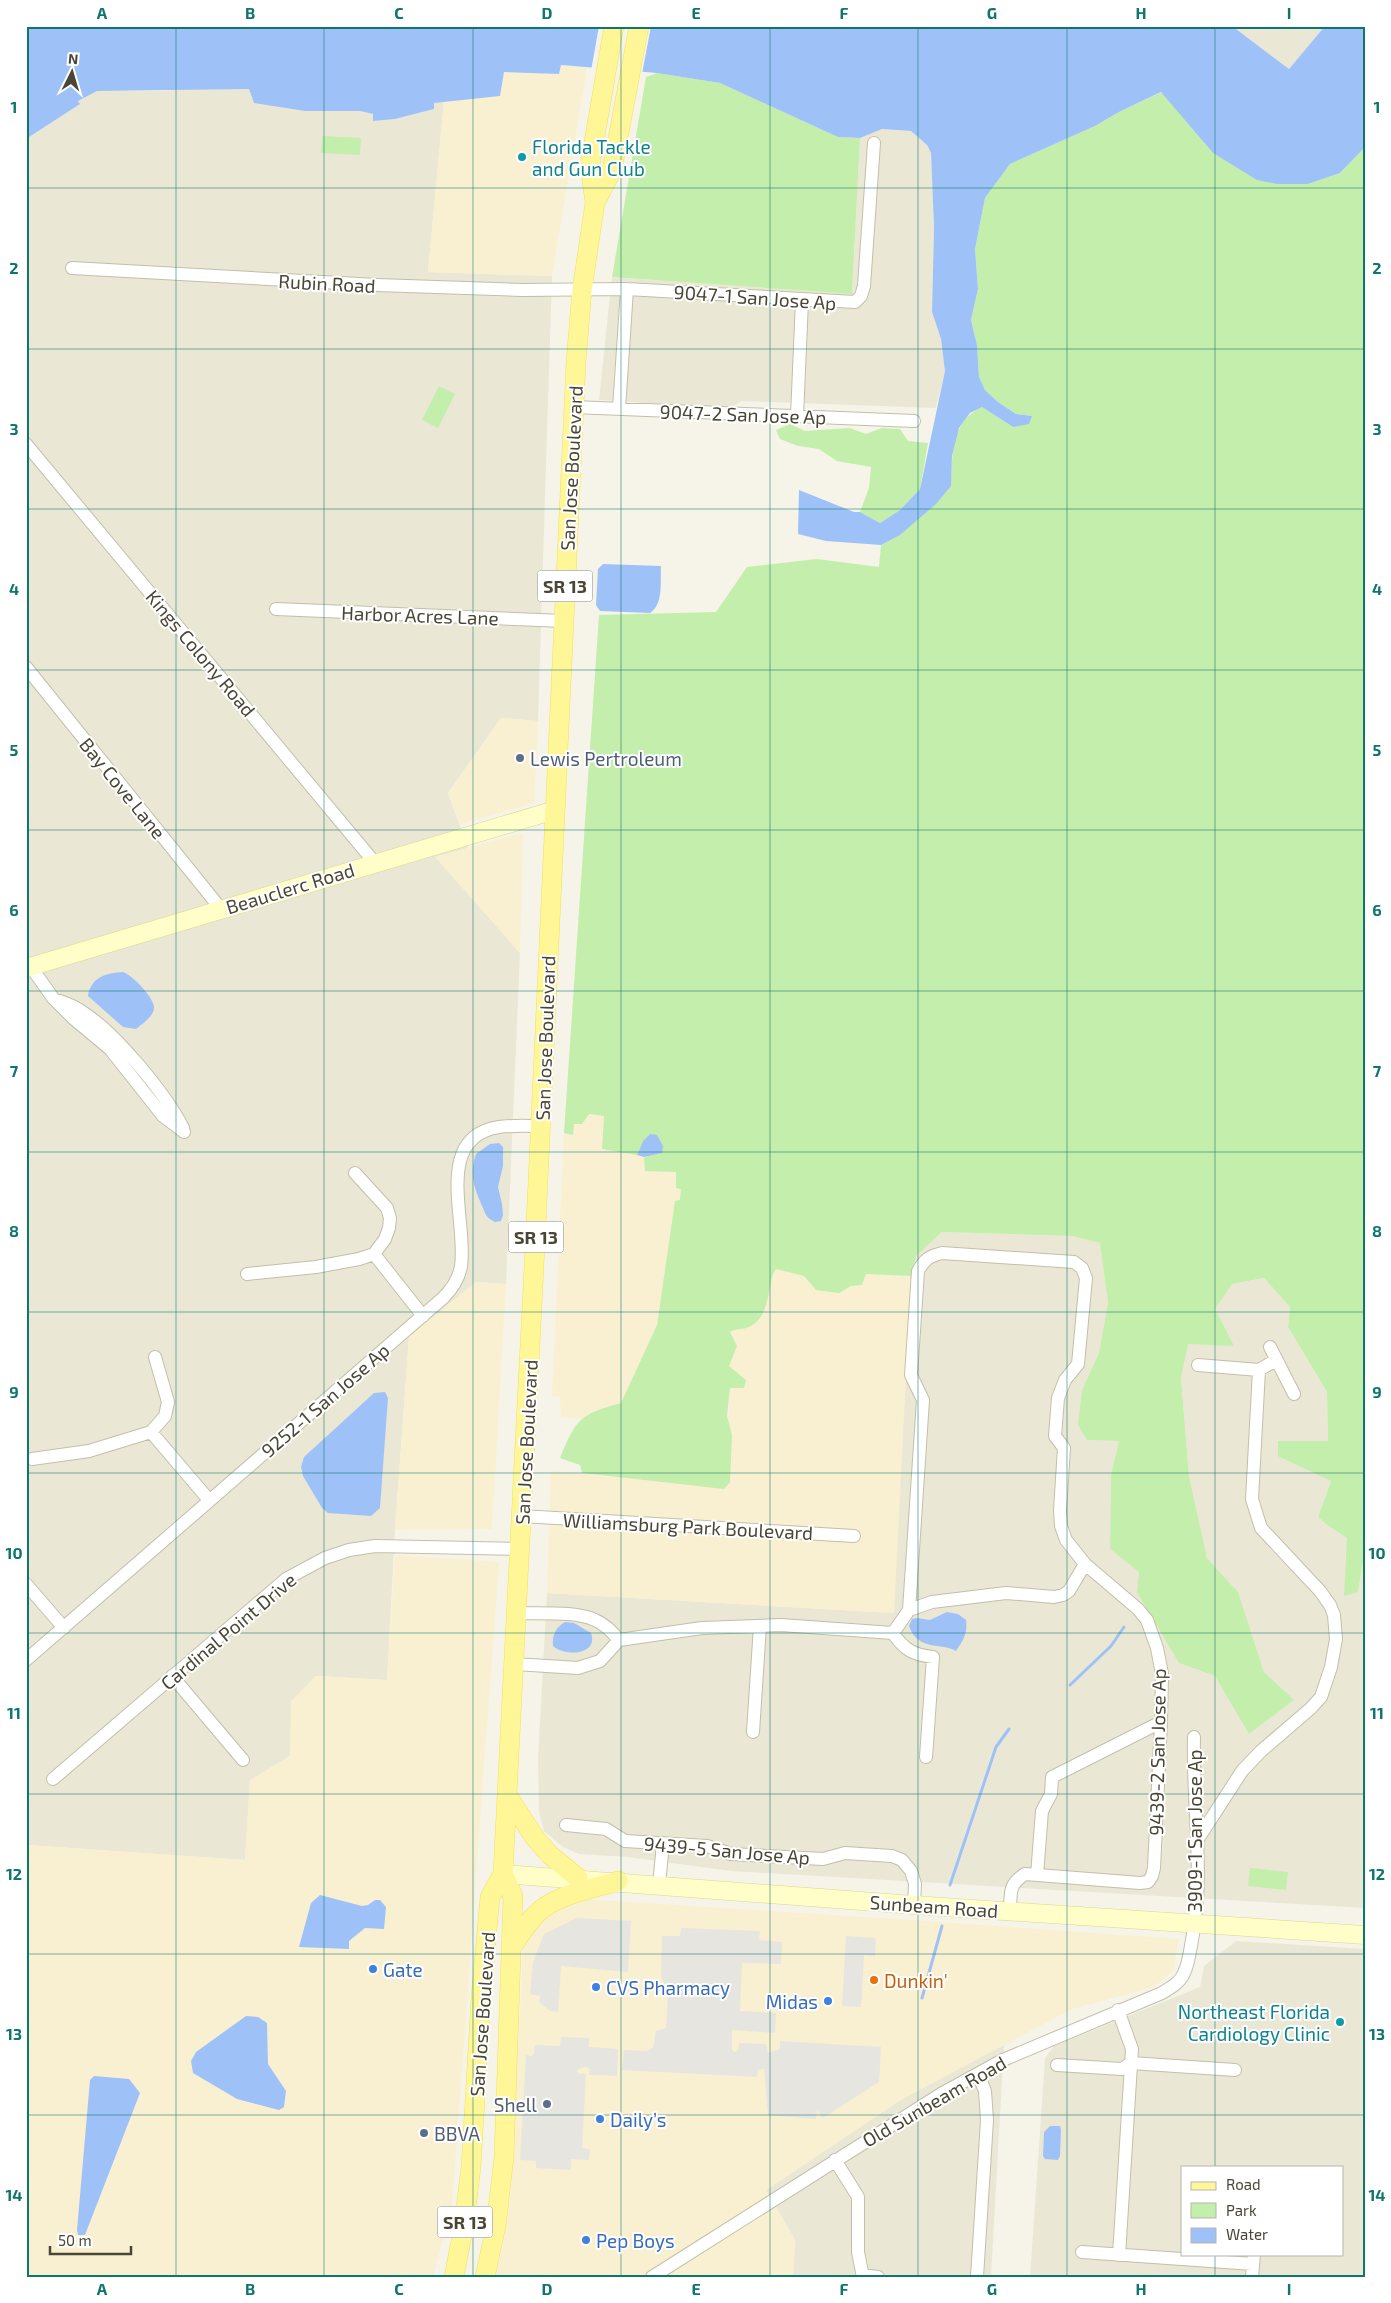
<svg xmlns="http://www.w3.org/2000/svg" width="1391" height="2303" viewBox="0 0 1391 2303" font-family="'Exo 2',sans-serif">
	<rect width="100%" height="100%" fill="#f6f4e8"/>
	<path fill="#eae8d5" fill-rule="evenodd" d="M 1232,26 L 1325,26 L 1289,69 Z
		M 191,89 L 249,89 L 305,111 L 360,111 L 374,114 L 373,120 L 395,119 L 434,109 L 434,103 L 444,101 L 428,272 L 552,276 L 538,721 L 501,718 L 448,793 L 468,848 L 436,857 L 520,953 L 506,1284 L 476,1282 L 409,1337 L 395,1530 L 387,1680 L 316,1676 L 292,1701 L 290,1756 L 250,1781 L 245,1860 L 26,1845 L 26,139 L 79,104 L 78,101 L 97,91 L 161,91 Z
		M 881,129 L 911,131 L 927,145 L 931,153 L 934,228 L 932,312 L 941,339 L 945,371 L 936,408 L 741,401 L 731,408 L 599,400 L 612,277 L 852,294 L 860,138 Z
		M 942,1232 L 1072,1236 L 1101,1243 L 1108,1302 L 1099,1353 L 1082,1390 L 1087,1440 L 1119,1441 L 1111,1474 L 1110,1549 L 1140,1572 L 1179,1663 L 1215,1676 L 1250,1733 L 1293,1700 L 1264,1672 L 1238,1592 L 1207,1558 L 1189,1476 L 1181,1378 L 1187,1343 L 1232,1284 L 1264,1278 L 1290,1307 L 1288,1327 L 1327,1392 L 1328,1441 L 1278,1441 L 1331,1481 L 1318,1517 L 1327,1525 L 1347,1538 L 1358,1592 L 1365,1550 L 1365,1908 L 731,1871 L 627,1857 L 579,1854 L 563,1847 L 544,1831 L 539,1812 L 538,1759 L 547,1593 L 893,1613 L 911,1276 L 916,1256 Z
		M 1236,1941 L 1365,1949 L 1365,2277 L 1030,2277 L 1045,2058 L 1054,2046 L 1200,1987 L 1204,1966 ZM 1182,2167 L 1342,2167 L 1342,2254 L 1182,2254 Z
		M 1004,2045 L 991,2277 L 793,2277 L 795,2240 L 766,2190 L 902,2099 Z"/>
	<path fill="#f9f0d1" d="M 560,65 L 587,68 L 552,276 L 428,272 L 444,101 L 500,96 L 504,72 L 559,74 Z
		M 501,718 L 538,721 L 534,803 L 460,824 L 448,793 Z
		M 523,833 L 520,953 L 435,857 Z
		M 589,1114 L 604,1116 L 602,1149 L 644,1155 L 676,1172 L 676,1188 L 681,1189 L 680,1200 L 675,1202 L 657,1325 L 621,1403 L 592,1411 L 583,1419 L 561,1417 L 560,1397 L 552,1396 L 564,1133 L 573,1135 L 574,1124 Z
		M 776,1269 L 911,1276 L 894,1613 L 547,1593 L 551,1471 L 724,1488 L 730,1388 L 730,1332 Z
		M 476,1282 L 506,1284 L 492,1529 L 395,1530 L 409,1337 Z
		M 395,1555 L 499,1562 L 452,2206 L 433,2277 L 26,2277 L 26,1845 L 245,1860 L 250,1780 L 290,1756 L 291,1701 L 316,1676 L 387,1680 Z
		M 583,1899 L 911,1920 L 1179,1939 L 1173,1971 L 1154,1987 L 1072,2009 L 902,2099 L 766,2190 L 795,2240 L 793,2277 L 495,2277 L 503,2247 L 511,2192 L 523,1950 L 531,1930 L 548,1911 Z"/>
	<path fill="#c3eeac" d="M 657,73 L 720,83 L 838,137 L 860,138 L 852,294 L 612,277 L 646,77 Z
		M 1162,92 L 1213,153 L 1277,184 L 1308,184 L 1340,173 L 1365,147 L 1365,1550 L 1358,1592 L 1344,1596 L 1347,1538 L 1327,1525 L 1318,1517 L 1331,1481 L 1278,1456 L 1278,1441 L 1328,1441 L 1327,1392 L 1288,1327 L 1290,1307 L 1264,1278 L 1232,1284 L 1215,1309 L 1234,1346 L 1188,1344 L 1181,1378 L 1189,1476 L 1207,1558 L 1238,1592 L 1264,1672 L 1294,1700 L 1249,1734 L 1215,1676 L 1179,1663 L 1137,1592 L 1139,1572 L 1110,1549 L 1111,1474 L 1119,1441 L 1087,1440 L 1078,1425 L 1082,1390 L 1099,1353 L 1108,1302 L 1100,1243 L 1072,1236 L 942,1232 L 916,1256 L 911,1276 L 866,1274 L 862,1285 L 851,1286 L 839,1293 L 816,1290 L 804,1276 L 776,1269 L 773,1274 C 768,1292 768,1319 749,1327 C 742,1330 736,1328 730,1332 L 737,1346 L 729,1366 L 746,1380 L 744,1388 L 730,1388 L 727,1416 L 732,1435 L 730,1482 L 724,1489 L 582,1473 L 580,1465 L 560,1458 C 576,1419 580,1414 621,1403 L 657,1325 L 675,1201 L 680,1200 L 681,1189 L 676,1188 L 676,1172 L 645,1171 L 644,1157 L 662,1153 L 643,1141 L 637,1155 L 602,1149 L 604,1116 L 589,1114 L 582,1124 L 574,1124 L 573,1135 L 564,1133 L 599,615 L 716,612 L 747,567 L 817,559 L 879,567 L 881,545 L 900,535 L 951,486 C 952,455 951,421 982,407 L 1013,427 L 1032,416 L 1016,414 L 998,402 L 985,390 L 979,377 L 977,345 L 971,320 L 978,289 L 975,249 L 985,198 L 1010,164 L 1095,126 L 1119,112 Z
		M 322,136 L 361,138 L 360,155 L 321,153 Z
		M 439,386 L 455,394 L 438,428 L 422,420 Z
		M 790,424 L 805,431 L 850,428 L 866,434 L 882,428 L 900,429 L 908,441 L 928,443 L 920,489 L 900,510 L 880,523 L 860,512 L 869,488 L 871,467 L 837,461 L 819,449 L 798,446 L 780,439 L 776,430 Z
		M 1250,1868 L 1288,1872 L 1286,1890 L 1248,1886 Z"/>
	<path fill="#e6e5e0" d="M 577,1918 L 631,1921 L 628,1972 L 561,1966 L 558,2012 L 550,2011 L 539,2002 L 540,1996 L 530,1994 L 533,1962 L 544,1934 Z
		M 681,1928 L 760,1931 L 759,1940 L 782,1942 L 781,1964 L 742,1963 L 740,2011 L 776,2013 L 775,2033 L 732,2030 L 732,2049 L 734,2052 L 738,2051 L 739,2043 L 766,2044 L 768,2053 L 780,2049 L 780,2041 L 881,2047 L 879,2082 L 823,2118 L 817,2110 L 816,2119 L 768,2115 L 764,2069 L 758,2070 L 757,2077 L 622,2070 L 624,2050 L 646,2051 L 653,2048 L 656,2031 L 666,2028 L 668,1994 L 661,1976 L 662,1936 L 680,1936 Z
		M 846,1936 L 876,1938 L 875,1956 L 864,1955 L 861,2007 L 842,2006 Z
		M 561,2037 L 589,2038 L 589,2047 L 618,2049 L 617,2076 L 589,2075 L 590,2069 L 586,2067 L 580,2068 L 577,2071 L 578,2073 L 586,2074 L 582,2148 L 590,2149 L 589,2160 L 571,2159 L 571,2170 L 536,2168 L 536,2161 L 520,2160 L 526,2055 L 532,2056 L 534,2053 L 535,2045 L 560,2046 Z"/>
	<path fill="#9ec2f8" d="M 26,26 L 1232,26 L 1289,69 L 1325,26 L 1365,26 L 1365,147 L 1340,173 L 1308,184 L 1277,184 L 1257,180 L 1213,153 L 1161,92 L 1119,112 L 1095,126 L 1010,164 L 985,198 L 975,249 L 978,289 L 971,320 L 977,345 L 979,377 L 985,390 L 998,402 L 1016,414 L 1032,416 L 1029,424 L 1013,427 L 982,407 L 970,413 L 959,428 L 952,456 L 951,486 L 936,504 L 900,535 L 881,545 L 826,541 L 798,534 L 799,490 L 854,512 L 860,512 L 880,523 L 900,510 L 920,489 L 945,371 L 941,339 L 932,312 L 934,228 L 931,153 L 927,145 L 911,131 L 882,129 L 860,138 L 838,137 L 720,83 L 657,73 L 561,65 L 559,74 L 504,72 L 500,96 L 434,103 L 434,109 L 395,119 L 373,121 L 373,114 L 360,111 L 305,111 L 254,103 L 249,89 L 97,91 L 78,101 L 80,104 L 26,139 Z
		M 603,564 L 661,566 C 660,581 664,604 650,613 L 600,611 L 596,605 L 598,569 Z
		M 123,972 C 131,974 155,998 154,1008 C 154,1016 142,1024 136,1029 L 123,1027 L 88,996 C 91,977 106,973 123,972 Z
		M 650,1134 L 657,1135 L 663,1146 L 662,1153 L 644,1157 L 637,1155 L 643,1141 Z
		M 499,1143 L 503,1147 L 503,1166 L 498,1187 L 502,1204 L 503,1215 L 501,1221 L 495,1222 C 487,1218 486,1216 483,1208 C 474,1188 469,1175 476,1154 L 490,1144 Z
		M 385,1392 L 388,1398 L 380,1508 L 371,1516 L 328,1513 L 322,1508 L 303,1476 L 301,1467 L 304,1457 L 374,1393 Z
		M 947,1612 L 958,1614 L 966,1620 C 968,1633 963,1641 956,1651 C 942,1642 918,1652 909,1626 L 912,1619 L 917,1618 L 930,1620 Z
		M 565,1622 L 574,1623 L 591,1633 C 599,1655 565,1657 553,1646 C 552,1636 555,1628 565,1622 Z
		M 320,1895 L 362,1906 L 368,1905 L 375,1900 L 380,1900 L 386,1907 L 384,1929 L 365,1928 L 349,1941 L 349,1949 L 299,1947 L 311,1903 Z
		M 246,2016 L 258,2017 L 267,2023 L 268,2064 L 286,2091 L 284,2107 L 279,2110 L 237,2099 L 193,2073 L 191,2061 L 196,2052 Z
		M 94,2076 L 129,2079 L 140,2093 L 85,2235 L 78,2235 L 77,2230 L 90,2080 Z
		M 1050,2126 L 1060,2126 L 1061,2130 L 1060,2156 L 1058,2160 L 1045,2159 L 1043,2156 L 1044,2132 Z"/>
	<path fill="#f6f4e8" d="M 599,26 L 651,26 L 642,74 L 591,71 Z"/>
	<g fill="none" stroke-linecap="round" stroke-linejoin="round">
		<path stroke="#9ec2f8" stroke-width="3" d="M 1070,1685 L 1111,1646 L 1124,1627
			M 950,1885 L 996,1747 L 1009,1729
			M 922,1998 L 942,1926"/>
		<defs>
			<path id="street" d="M 72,268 L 377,285 L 522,290 L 627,289 L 855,302 L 861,296 L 864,286 L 874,143
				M 573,407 L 914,421
				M 619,409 L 627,289
				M 797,416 L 802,301
				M 26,444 L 375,863
				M 276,609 L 564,621
				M 26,667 L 221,909
				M 31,967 L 53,998 L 74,1019 L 110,1049 L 163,1116 L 184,1132
				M 60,1001 C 67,1004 75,1006 81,1011 C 115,1032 165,1093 183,1128
				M 374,1254 L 423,1316
				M 247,1274 L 316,1267 L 359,1259 L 374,1254 L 385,1239 L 389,1228 L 390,1218 L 387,1208 L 355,1173
				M 1270,1347 L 1294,1394
				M 1198,1365 L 1259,1370 L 1276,1360
				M 151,1432 L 209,1500
				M 32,1459 L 89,1451 L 151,1432 L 165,1416 L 168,1402 L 155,1357
				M 522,1516 L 854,1536
				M 26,1584 L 64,1628
				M 909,1610 L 923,1400 L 911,1375 L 918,1271 C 924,1260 929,1256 942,1253 L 1074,1262 L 1082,1268 L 1086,1278 L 1078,1364 L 1065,1380 L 1058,1398 L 1055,1436 L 1064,1448 L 1060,1510 L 1061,1526 L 1066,1540 L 1085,1564 L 1138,1609 L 1147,1620 L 1157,1648 L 1162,1674 L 1161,1722 L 1154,1868 L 1152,1876 L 1148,1882 L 1140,1883 L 1025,1874 C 1008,1885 1011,1893 1010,1911
				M 518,1613 C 540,1614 576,1611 595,1620 C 605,1624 612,1632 619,1640
				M 893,1633 C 904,1650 914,1655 933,1657 L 926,1757
				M 26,1660 L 443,1298 C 452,1289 459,1279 461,1266 C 468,1222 432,1137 499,1127 C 512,1125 528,1126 541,1126
				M 515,1664 L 578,1668 L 600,1661 L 619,1640 L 702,1628 L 781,1625 L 893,1633 L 909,1610 L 932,1602 L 1006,1593 L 1054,1597 L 1063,1595 L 1069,1591 L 1085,1564
				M 172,1676 L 243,1760
				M 753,1732 L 760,1626
				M 53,1779 L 286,1579 L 325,1558 L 349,1550 L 375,1546 L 521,1549
				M 566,1825 L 606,1829 L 625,1841 L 707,1846 L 731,1854 L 823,1859 L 845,1853 L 892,1856 L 902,1860 L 911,1871 L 915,1884 L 914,1905
				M 1198,1839 L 1242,1771 L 1261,1751 L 1310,1709 L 1321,1697 L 1331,1667 L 1336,1639 L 1334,1615 L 1330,1605 L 1320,1591 L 1261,1528 L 1252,1499 L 1259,1370
				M 1037,1875 L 1042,1811 L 1051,1794 L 1052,1777 L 1161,1722
				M 659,1884 L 663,1844
				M 1118,2010 L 1132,2049 L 1119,2255
				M 1057,2065 L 1122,2069 L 1131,2063 L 1235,2070
				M 835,2160 L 858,2197 L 858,2252 L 863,2277
				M 1082,2252 L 1253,2264
				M 863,2275 L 878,2277
				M 652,2277 L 941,2094 L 1003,2060 L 1162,1993 C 1170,1988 1180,1983 1184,1973 C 1189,1963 1190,1950 1192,1940 C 1205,1873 1192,1805 1194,1737
				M 977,2277 L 987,2120 L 985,2091 L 978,2074
				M 1252,2277 L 1254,2254"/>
			<path id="secondary" d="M 26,968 L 555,810
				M 503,1874 L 914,1905 L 1365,1935"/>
			<path id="primary" d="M 595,203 L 612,170 L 639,26
				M 507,1795 L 535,1838 L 550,1855 L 578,1878
				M 511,1948 C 520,1935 529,1919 542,1909 C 563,1893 593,1889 618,1881
				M 454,2277 L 464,2225 L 471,2167 L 481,1997 L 490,1897 L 503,1874 L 504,1853 L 534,1267 L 576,362 L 582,290 L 595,203 L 590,165 L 614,26
				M 485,2277 L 496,2226 L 504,2157 L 513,1896 L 503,1874"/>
		</defs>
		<use href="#street" stroke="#c2bfa9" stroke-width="14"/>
		<use href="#secondary" stroke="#dad693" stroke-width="19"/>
		<use href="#primary" stroke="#f1e15b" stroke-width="20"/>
		<use href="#street" stroke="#fff" stroke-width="12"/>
		<use href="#secondary" stroke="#fffdc8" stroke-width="18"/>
		<use href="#primary" stroke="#fff697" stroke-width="19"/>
	</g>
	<path fill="none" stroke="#0f766e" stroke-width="1" stroke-opacity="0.55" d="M 176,26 L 176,2277M 324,26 L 324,2277M 473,26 L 473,2277M 621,26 L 621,2277M 770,26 L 770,2277M 918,26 L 918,2277M 1067,26 L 1067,2277M 1215,26 L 1215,2167M 26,188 L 1365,188M 26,349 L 1365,349M 26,509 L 1365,509M 26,670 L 1365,670M 26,830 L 1365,830M 26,991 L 1365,991M 26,1152 L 1365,1152M 26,1312 L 1365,1312M 26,1473 L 1365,1473M 26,1633 L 1365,1633M 26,1794 L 1365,1794M 26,1954 L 1365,1954M 26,2115 L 1365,2115M 1215,2254 L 1215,2277"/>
	<g fill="#0f9aa8" stroke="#fff" stroke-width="2">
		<circle cx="522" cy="157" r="5"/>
		<circle cx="1340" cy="2022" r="5"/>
	</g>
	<g fill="#5c6f8a" stroke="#fff" stroke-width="2">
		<circle cx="520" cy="758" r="5"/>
		<circle cx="547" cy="2104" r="5"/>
		<circle cx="424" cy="2133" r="5"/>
	</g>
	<g fill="#3f7fe0" stroke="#fff" stroke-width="2">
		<circle cx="373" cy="1969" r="5"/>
		<circle cx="596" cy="1987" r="5"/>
		<circle cx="828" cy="2001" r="5"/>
		<circle cx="600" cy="2119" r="5"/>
		<circle cx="586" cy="2240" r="5"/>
	</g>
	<circle fill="#e8710a" stroke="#fff" stroke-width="2" cx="874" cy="1980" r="5"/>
	<g text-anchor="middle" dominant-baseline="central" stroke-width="4" stroke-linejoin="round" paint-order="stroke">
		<g fill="#fff" stroke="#807e72" stroke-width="1">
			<rect x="537.5" y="570.5" width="55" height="31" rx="4"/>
			<rect x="508.5" y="1221.5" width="55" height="31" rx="4"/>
			<rect x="437.5" y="2206.5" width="55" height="31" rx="4"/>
		</g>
		<g font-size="18" font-weight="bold" fill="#4a4635">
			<text x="565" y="586">SR 13</text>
			<text x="536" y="1237">SR 13</text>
			<text x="465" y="2222">SR 13</text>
		</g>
		<g font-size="19" fill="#0d838f" stroke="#fff" text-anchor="start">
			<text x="532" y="146">Florida Tackle<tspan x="532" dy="22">and Gun Club</tspan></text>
			<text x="1330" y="2011" text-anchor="end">Northeast Florida<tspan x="1330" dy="22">Cardiology Clinic</tspan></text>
		</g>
		<g font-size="19" fill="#4a4635" stroke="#fff">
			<text transform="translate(327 283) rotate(3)">Rubin Road</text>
			<text transform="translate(755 297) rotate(4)">9047-1 San Jose Ap</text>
			<text transform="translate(743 414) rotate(2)">9047-2 San Jose Ap</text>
			<text transform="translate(571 468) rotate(-87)">San Jose Boulevard</text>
			<text transform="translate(420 615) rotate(2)">Harbor Acres Lane</text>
			<text transform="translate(201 653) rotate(50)">Kings Colony Road</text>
			<text transform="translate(123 788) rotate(51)">Bay Cove Lane</text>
			<text transform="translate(290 888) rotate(-17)">Beauclerc Road</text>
			<text transform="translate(545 1038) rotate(-88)">San Jose Boulevard</text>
			<text transform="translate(325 1400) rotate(-41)">9252-1 San Jose Ap</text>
			<text transform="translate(526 1442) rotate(-87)">San Jose Boulevard</text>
			<text transform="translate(688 1526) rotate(3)">Williamsburg Park Boulevard</text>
			<text transform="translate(228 1631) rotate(-40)">Cardinal Point Drive</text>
			<text transform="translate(1157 1752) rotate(-89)">9439-2 San Jose Ap</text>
			<text transform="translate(1194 1831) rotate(-90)">3909-1 San Jose Ap</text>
			<text transform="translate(727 1850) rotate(5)">9439-5 San Jose Ap</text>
			<text transform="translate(934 1906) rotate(4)">Sunbeam Road</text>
			<text transform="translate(482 2014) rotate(-86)">San Jose Boulevard</text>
			<text transform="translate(934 2101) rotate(-30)">Old Sunbeam Road</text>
		</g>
		<g font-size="19" fill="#4e5e75" stroke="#fff" text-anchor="start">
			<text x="530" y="758">Lewis Pertroleum</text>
			<text x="537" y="2104" text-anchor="end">Shell</text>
			<text x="434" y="2133">BBVA</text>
		</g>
		<g font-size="19" fill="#366cbe" stroke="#fff" text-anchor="start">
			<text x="383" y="1969">Gate</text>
			<text x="606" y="1987">CVS Pharmacy</text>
			<text x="818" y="2001" text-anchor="end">Midas</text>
			<text x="610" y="2119">Daily’s</text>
			<text x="596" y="2240">Pep Boys</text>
		</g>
		<g font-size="19" fill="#c56008" stroke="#fff" text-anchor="start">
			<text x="884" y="1980">Dunkin'</text>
		</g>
	</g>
	<rect width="1391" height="2303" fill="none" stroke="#ffffff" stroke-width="55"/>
	<rect x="1181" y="2166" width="162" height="90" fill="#ffffff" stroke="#b7b5ae"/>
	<rect x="1191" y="2182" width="25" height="8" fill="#fff697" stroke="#b7b5ae"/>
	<text x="1226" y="2190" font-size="15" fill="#4a4635">Road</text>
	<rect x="1191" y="2203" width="25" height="15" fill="#c3eeac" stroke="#b7b5ae"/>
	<text x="1226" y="2216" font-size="15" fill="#4a4635">Park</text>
	<rect x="1191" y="2228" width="25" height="15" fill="#9ec2f8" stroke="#b7b5ae"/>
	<text x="1226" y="2240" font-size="15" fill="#4a4635">Water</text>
	<g transform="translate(72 72) rotate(5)" stroke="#ffffff" stroke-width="4" paint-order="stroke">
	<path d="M0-4L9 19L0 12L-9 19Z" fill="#4a4635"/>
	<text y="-8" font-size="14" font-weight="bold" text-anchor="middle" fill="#4a4635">N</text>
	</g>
	<path d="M50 2246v8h81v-8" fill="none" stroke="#4a4635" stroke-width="2.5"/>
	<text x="58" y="2246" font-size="15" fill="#4a4635" stroke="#ffffff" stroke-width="4" paint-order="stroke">50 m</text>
	<rect x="28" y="28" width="1336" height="2248" fill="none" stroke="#0f766e" stroke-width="2"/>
	<g font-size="16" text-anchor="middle" font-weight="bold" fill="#0f766e">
		<text x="102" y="19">A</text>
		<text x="250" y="19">B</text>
		<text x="399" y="19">C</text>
		<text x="547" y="19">D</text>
		<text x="696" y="19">E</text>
		<text x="844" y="19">F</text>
		<text x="992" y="19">G</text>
		<text x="1141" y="19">H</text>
		<text x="1289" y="19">I</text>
		<text x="14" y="113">1</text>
		<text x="1377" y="113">1</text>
		<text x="14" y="274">2</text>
		<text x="1377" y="274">2</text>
		<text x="14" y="435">3</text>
		<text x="1377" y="435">3</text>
		<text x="14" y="595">4</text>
		<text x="1377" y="595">4</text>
		<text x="14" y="756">5</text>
		<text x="1377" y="756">5</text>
		<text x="14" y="916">6</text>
		<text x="1377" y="916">6</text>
		<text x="14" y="1077">7</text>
		<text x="1377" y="1077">7</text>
		<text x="14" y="1237">8</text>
		<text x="1377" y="1237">8</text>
		<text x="14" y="1398">9</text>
		<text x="1377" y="1398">9</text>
		<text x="14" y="1559">10</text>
		<text x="1377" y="1559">10</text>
		<text x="14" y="1719">11</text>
		<text x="1377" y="1719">11</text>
		<text x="14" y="1880">12</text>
		<text x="1377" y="1880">12</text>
		<text x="14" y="2040">13</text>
		<text x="1377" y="2040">13</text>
		<text x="14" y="2201">14</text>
		<text x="1377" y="2201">14</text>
		<text x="102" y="2295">A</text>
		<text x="250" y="2295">B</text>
		<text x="399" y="2295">C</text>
		<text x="547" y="2295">D</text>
		<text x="696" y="2295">E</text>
		<text x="844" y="2295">F</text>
		<text x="992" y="2295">G</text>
		<text x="1141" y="2295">H</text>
		<text x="1289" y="2295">I</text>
	</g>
</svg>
